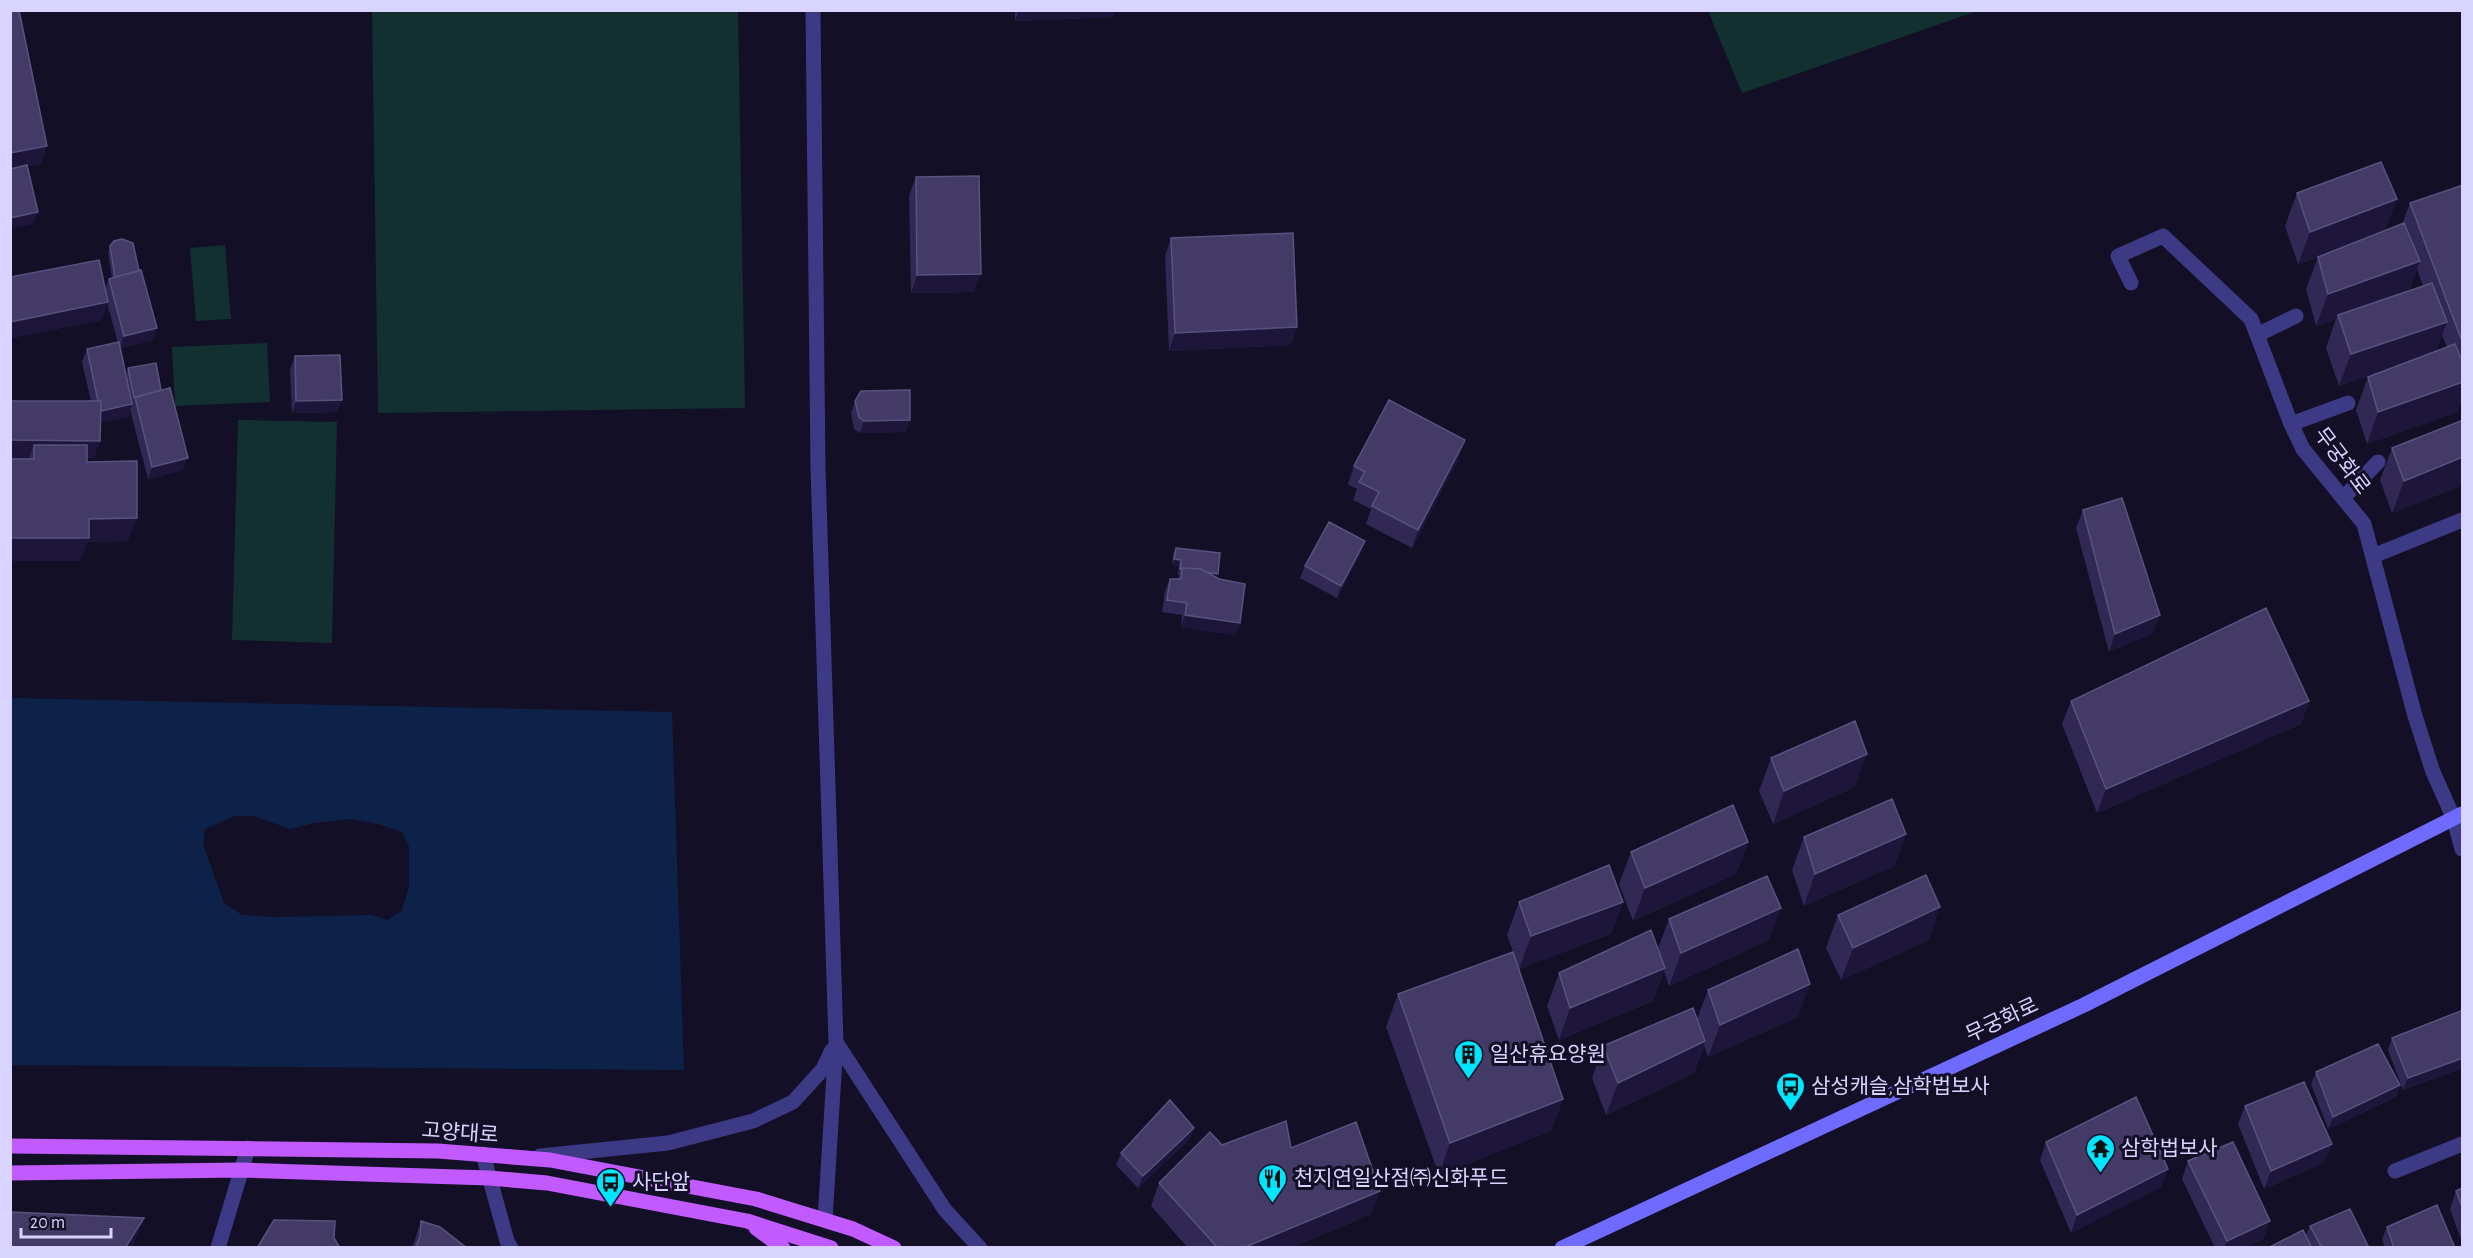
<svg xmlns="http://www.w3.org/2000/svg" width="2473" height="1258" viewBox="0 0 2473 1258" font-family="'Alegreya Sans','Noto Sans KR',sans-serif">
	<rect width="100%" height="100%" fill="#130f26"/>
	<path fill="#12302f" d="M 372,11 L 738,11 L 745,408 L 378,413 Z
		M 1708,11 L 1977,11 L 1742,93 Z
		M 225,245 L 231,319 L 196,321 L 190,248 Z
		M 267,343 L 270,402 L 175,406 L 172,347 Z
		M 238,420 L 337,422 L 332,643 L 232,640 Z"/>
	<path fill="#0c2248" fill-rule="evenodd" d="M 11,698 L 672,712 L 684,1070 L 11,1065 ZM 235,816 L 254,816 L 290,829 L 314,823 L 351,819 L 378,824 L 402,832 L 409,847 L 409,886 L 402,910 L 388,920 L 371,915 L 274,917 L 242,915 L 224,903 L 203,844 L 205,829 Z"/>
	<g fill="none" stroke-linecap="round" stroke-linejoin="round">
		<path stroke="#3d3a85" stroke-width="15" d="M 813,10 L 818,468 L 836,1042 L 825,1220
			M 836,1042 L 945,1210 L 980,1248
			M 540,1156 L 668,1143 L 753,1121 L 793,1102 L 823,1069 L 832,1050"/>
		<path stroke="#3d3a85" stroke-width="15" d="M 2131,283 L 2118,256 L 2163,236 L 2251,319 L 2291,424 L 2303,449 L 2364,524 L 2415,716 L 2433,772 L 2454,819 L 2462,849
			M 2257,335 L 2296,316
			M 2291,424 L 2348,403
			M 2343,498 L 2378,462
			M 2373,556 L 2462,520
			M 483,1154 L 507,1241 L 511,1248
			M 2395,1171 L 2462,1144
			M 218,1248 L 248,1148"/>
		<path stroke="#6f6bff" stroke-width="15" d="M 1562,1248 L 2084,1005 L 2462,814"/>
		<path stroke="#c25bff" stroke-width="15" d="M 10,1146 L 438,1151 L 550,1160 L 756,1199 L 853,1229 L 894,1248
			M 10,1173 L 242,1170 L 489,1178 L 547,1183 L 747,1221 L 831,1248
			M 756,1228 L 783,1248"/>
	</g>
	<path fill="#312854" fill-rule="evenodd" d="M 1015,10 L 1116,10 L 1113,17 L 1015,21 Z
		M 916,177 L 974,292 L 911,293 L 909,195 Z
		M 2463,185 L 2463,397 L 2457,412 L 2367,444 L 2356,410 L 2368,377 L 2386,370 L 2339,386 L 2326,348 L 2336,319 L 2316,326 L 2306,289 L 2318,257 L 2298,264 L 2285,226 L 2297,193 L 2385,230 L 2402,224 L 2410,203 ZM 2417,269 L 2423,286 L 2409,291 ZM 2442,335 L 2447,347 L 2436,351 Z
		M 1171,238 L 1291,345 L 1169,351 L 1165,256 Z
		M 110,246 L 139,271 L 157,328 L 152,340 L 121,348 L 126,374 L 128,368 L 161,390 L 183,470 L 148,479 L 130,410 L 128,417 L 100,422 L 94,458 L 87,458 L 87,462 L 128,541 L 87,542 L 80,561 L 10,561 L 10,458 L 91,401 L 82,362 L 87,349 L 118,343 L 107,303 L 101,320 L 10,338 L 10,277 L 105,289 L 109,279 L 112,278 L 108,253 Z
		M 295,356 L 342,400 L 337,412 L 292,413 L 290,369 Z
		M 855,401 L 910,420 L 905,432 L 860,433 L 854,429 L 851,413 Z
		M 2463,420 L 2463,485 L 2392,513 L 2380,480 L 2392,448 Z
		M 1459,458 L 1412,548 L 1366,524 L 1371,509 L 1353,500 L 1357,489 L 1348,484 L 1354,466 Z
		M 2083,510 L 2153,633 L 2109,652 L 2076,528 Z
		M 1176,548 L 1218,574 L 1216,577 L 1240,623 L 1235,635 L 1181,627 L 1182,615 L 1162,612 L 1165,591 L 1170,579 L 1178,579 L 1180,575 L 1178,575 L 1179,566 L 1172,565 L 1173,554 Z
		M 1361,553 L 1337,598 L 1300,578 L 1305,566 Z
		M 2071,701 L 2309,701 L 2301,724 L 2097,813 L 2062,724 Z
		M 1771,758 L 1855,787 L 1773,824 L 1759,791 Z
		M 1906,834 L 1894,866 L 1804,906 L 1792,870 L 1804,837 Z
		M 1748,842 L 1736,874 L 1633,921 L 1619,884 L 1631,852 Z
		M 1519,902 L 1623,902 L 1611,934 L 1519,969 L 1507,935 Z
		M 1838,915 L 1929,940 L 1841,980 L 1826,948 Z
		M 1669,919 L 1769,940 L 1669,986 L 1664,971 L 1653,1001 L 1559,1040 L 1547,1006 L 1559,973 L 1658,948 Z
		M 1708,990 L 1798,1017 L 1708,1057 L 1704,1045 L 1694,1073 L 1606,1115 L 1592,1078 L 1603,1046 L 1697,1019 Z
		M 1398,994 L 1563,1099 L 1551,1131 L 1439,1175 L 1386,1027 Z
		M 2463,1010 L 2463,1068 L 2403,1090 L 2388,1050 L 2392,1038 Z
		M 2316,1072 L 2400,1085 L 2396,1097 L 2328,1129 L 2311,1084 Z
		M 2245,1106 L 2332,1144 L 2325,1162 L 2264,1189 L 2238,1124 Z
		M 1194,1128 L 1189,1140 L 1138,1188 L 1116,1165 L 1121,1153 Z
		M 2046,1142 L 2168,1169 L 2161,1187 L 2071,1233 L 2040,1160 Z
		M 1222,1145 L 1291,1148 L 1371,1214 L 1291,1248 L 1188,1248 L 1151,1206 L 1159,1183 Z
		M 2188,1161 L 2270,1221 L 2263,1239 L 2245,1248 L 2215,1248 L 2182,1179 Z
		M 2463,1188 L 2463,1245 L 2450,1209 L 2456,1191 Z
		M 421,1221 L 467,1248 L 412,1248 Z
		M 2310,1226 L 2369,1248 L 2268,1248 L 2306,1235 Z
		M 2387,1227 L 2455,1248 L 2385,1248 L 2382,1239 Z"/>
	<path fill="#1d163a" d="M 1019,10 L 1116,10 L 1113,17 L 1015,21 Z
		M 47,146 L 41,164 L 10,170 L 10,153 Z
		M 2397,199 L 2385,232 L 2298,264 L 2310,232 Z
		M 38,212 L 33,224 L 10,229 L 10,218 Z
		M 2420,261 L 2408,293 L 2338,315 L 2336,319 L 2316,326 L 2328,294 Z
		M 981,274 L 974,292 L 911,293 L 917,275 Z
		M 108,302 L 101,320 L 10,338 L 10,322 Z
		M 2447,322 L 2435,354 L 2339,386 L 2351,354 Z
		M 1297,327 L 1291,345 L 1169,351 L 1175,333 Z
		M 157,328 L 152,340 L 119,349 L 124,336 Z
		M 2463,382 L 2463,397 L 2457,412 L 2367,444 L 2378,412 Z
		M 342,400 L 337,412 L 292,413 L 296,401 Z
		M 132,404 L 128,417 L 95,423 L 100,411 Z
		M 910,420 L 905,432 L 860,433 L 864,421 Z
		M 10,440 L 100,441 L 94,458 L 34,458 L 34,445 L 29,458 L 10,458 Z
		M 1465,440 L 1459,458 L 1412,548 L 1418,530 Z
		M 2463,457 L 2463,485 L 2392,513 L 2404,481 Z
		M 188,458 L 183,470 L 148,479 L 152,467 Z
		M 137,518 L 128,541 L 87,542 L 80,561 L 10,561 L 10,538 L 89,519 Z
		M 1365,541 L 1361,553 L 1337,598 L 1341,586 Z
		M 1174,559 L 1181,560 L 1179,566 L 1172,565 Z
		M 1182,569 L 1218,574 L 1216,580 Z
		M 1185,615 L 1240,623 L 1235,635 L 1181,627 Z
		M 2160,615 L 2153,633 L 2109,652 L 2115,634 Z
		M 2309,701 L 2301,724 L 2097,813 L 2106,789 Z
		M 1867,754 L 1855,787 L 1773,824 L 1784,791 Z
		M 1906,834 L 1894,866 L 1804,906 L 1815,874 Z
		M 1748,842 L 1736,874 L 1633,921 L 1645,888 Z
		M 1623,902 L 1611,934 L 1519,969 L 1531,936 Z
		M 1940,907 L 1929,940 L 1841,980 L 1853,948 Z
		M 1781,908 L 1769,940 L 1669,986 L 1681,953 Z
		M 1665,968 L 1653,1001 L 1559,1040 L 1570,1008 Z
		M 1810,984 L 1798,1017 L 1708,1057 L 1720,1025 Z
		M 1705,1041 L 1694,1073 L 1606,1115 L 1618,1083 Z
		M 2463,1058 L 2463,1068 L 2403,1090 L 2408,1078 Z
		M 2400,1085 L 2396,1097 L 2328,1129 L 2333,1117 Z
		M 1563,1099 L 1551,1131 L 1439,1175 L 1450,1143 Z
		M 1194,1128 L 1189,1140 L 1138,1188 L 1143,1176 Z
		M 2332,1144 L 2325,1162 L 2264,1189 L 2271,1171 Z
		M 2168,1169 L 2161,1187 L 2071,1233 L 2077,1215 Z
		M 1380,1191 L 1371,1214 L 1291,1248 L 1243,1248 Z
		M 144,1218 L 135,1241 L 131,1248 L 125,1248 Z
		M 2270,1221 L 2263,1239 L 2245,1248 L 2224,1248 L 2227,1241 Z"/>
	<path fill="#433a66" stroke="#5a527e" stroke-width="1.5" d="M 10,10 L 19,10 L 47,146 L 10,153 Z
		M 2381,162 L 2397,199 L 2310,232 L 2297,193 Z
		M 27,165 L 38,212 L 10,218 L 10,169 Z
		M 979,176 L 981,274 L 917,275 L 916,177 Z
		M 2463,185 L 2463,344 L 2410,203 Z
		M 2404,223 L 2420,261 L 2328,294 L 2318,257 Z
		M 1293,233 L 1297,327 L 1175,333 L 1171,238 Z
		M 122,239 L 133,243 L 139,271 L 115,277 L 110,246 L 114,241 Z
		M 99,260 L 108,302 L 10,322 L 10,277 Z
		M 141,270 L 157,328 L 124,336 L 109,279 Z
		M 2432,283 L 2447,322 L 2351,354 L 2338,315 Z
		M 119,342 L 132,404 L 101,411 L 101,401 L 98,401 L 87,349 Z
		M 2455,344 L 2463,363 L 2463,382 L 2378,412 L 2368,377 Z
		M 340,355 L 342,400 L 296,401 L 295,356 Z
		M 156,363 L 161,390 L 134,398 L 128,368 Z
		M 170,388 L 188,458 L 152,467 L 135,397 Z
		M 910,390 L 910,420 L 864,421 L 859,417 L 855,401 L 861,391 Z
		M 1389,400 L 1465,440 L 1418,530 L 1372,506 L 1379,492 L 1359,482 L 1365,472 L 1354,466 Z
		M 10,401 L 101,401 L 100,441 L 10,440 Z
		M 2463,420 L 2463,457 L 2404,481 L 2392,448 Z
		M 34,445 L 87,445 L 87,462 L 137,461 L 137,518 L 89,519 L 89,538 L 10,538 L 10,459 L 34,459 Z
		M 2122,498 L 2160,615 L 2115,634 L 2083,510 Z
		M 1329,522 L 1365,541 L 1341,586 L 1305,566 Z
		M 1176,548 L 1220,553 L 1218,574 L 1206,572 L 1201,569 L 1182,568 L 1182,569 L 1180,569 L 1181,560 L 1174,559 Z
		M 1182,568 L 1201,569 L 1219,579 L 1245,584 L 1240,623 L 1185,615 L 1187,603 L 1167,600 L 1170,579 L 1181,579 Z
		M 2266,608 L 2309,701 L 2106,789 L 2071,701 Z
		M 1855,721 L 1867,754 L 1784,791 L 1771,758 Z
		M 1892,799 L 1906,834 L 1815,874 L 1804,837 Z
		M 1733,805 L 1748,842 L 1645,888 L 1631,852 Z
		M 1609,865 L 1623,902 L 1531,936 L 1519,902 Z
		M 1926,875 L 1940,907 L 1853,948 L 1838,915 Z
		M 1767,876 L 1781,908 L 1681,953 L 1669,919 Z
		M 1651,930 L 1665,968 L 1570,1008 L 1559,973 Z
		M 1798,949 L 1810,984 L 1720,1025 L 1708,990 Z
		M 1513,952 L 1563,1099 L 1450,1143 L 1398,994 Z
		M 1693,1008 L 1705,1041 L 1618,1083 L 1603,1046 Z
		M 2463,1010 L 2463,1058 L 2408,1078 L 2392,1038 Z
		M 2378,1044 L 2400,1085 L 2333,1117 L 2316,1072 Z
		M 2304,1082 L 2332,1144 L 2271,1171 L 2245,1106 Z
		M 2136,1097 L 2168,1169 L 2077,1215 L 2046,1142 Z
		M 1170,1100 L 1194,1128 L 1143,1176 L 1121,1153 Z
		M 1286,1121 L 1291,1148 L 1356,1122 L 1380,1191 L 1243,1248 L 1218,1248 L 1159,1183 L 1210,1132 L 1222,1145 Z
		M 2233,1142 L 2270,1221 L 2227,1241 L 2188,1161 Z
		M 2463,1188 L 2463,1209 L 2456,1191 Z
		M 2437,1205 L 2455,1248 L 2394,1248 L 2387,1227 Z
		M 2350,1209 L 2369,1248 L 2322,1248 L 2310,1226 Z
		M 10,1212 L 144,1218 L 125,1248 L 10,1248 Z
		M 274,1220 L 335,1221 L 334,1238 L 340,1248 L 257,1248 Z
		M 421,1221 L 440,1227 L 467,1248 L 415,1248 L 420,1237 Z
		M 2303,1230 L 2312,1248 L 2268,1248 Z"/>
	<defs>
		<symbol id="building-pin" viewBox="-11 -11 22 30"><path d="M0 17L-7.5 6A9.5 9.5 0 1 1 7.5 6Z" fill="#00e5ff" stroke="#130f26"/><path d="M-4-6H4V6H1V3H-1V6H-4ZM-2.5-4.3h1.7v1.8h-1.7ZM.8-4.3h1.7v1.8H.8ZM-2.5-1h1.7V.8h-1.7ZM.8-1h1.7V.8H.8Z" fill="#111"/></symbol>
		<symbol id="bus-pin" viewBox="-11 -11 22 30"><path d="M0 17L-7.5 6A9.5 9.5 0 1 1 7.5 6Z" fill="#00e5ff" stroke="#130f26"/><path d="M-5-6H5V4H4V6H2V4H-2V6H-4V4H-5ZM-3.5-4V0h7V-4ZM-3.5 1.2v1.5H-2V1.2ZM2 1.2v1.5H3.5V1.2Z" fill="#111"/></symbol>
		<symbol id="temple-pin" viewBox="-11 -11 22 30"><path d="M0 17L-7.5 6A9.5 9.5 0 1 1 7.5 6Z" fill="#00e5ff" stroke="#130f26"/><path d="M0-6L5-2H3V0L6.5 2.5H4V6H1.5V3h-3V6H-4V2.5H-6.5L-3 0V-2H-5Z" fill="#111"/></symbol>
		<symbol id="restaurant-pin" viewBox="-11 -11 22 30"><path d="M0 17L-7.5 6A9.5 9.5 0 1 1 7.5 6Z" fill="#00e5ff" stroke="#130f26"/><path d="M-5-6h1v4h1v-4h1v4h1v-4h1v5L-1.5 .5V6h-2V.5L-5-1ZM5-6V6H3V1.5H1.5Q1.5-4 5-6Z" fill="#111"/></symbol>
	</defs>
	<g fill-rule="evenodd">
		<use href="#building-pin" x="1452" y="1038" width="33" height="45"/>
		<use href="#bus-pin" x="1774" y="1070" width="33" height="45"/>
		<use href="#temple-pin" x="2084" y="1132" width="33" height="45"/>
		<use href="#restaurant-pin" x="1256" y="1162" width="33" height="45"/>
		<use href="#bus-pin" x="594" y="1166" width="33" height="45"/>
	</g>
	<g text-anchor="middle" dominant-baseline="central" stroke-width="6" stroke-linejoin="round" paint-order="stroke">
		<g font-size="21" fill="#d9d4ff" stroke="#130f26">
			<text transform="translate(2342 461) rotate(53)">무궁화로</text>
			<text transform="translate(2002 1020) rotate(-25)">무궁화로</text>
			<text transform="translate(460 1133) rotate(4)">고양대로</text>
		</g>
		<g font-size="21" fill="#d9d4ff" stroke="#130f26" text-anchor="start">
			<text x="1490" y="1054">일산휴요양원</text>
			<text x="1811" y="1086">삼성캐슬,삼학법보사</text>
			<text x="2121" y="1148">삼학법보사</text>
			<text x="1294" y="1178">천지연일산점㈜신화푸드</text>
			<text x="632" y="1182">사단앞</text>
		</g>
	</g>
	<rect width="2473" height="1258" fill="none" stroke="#d9d4ff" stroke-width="24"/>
	<path d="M21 1228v9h90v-9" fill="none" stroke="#d9d4ff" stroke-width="3"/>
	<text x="30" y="1228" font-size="18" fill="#d9d4ff" stroke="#130f26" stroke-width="4.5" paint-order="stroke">20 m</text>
</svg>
